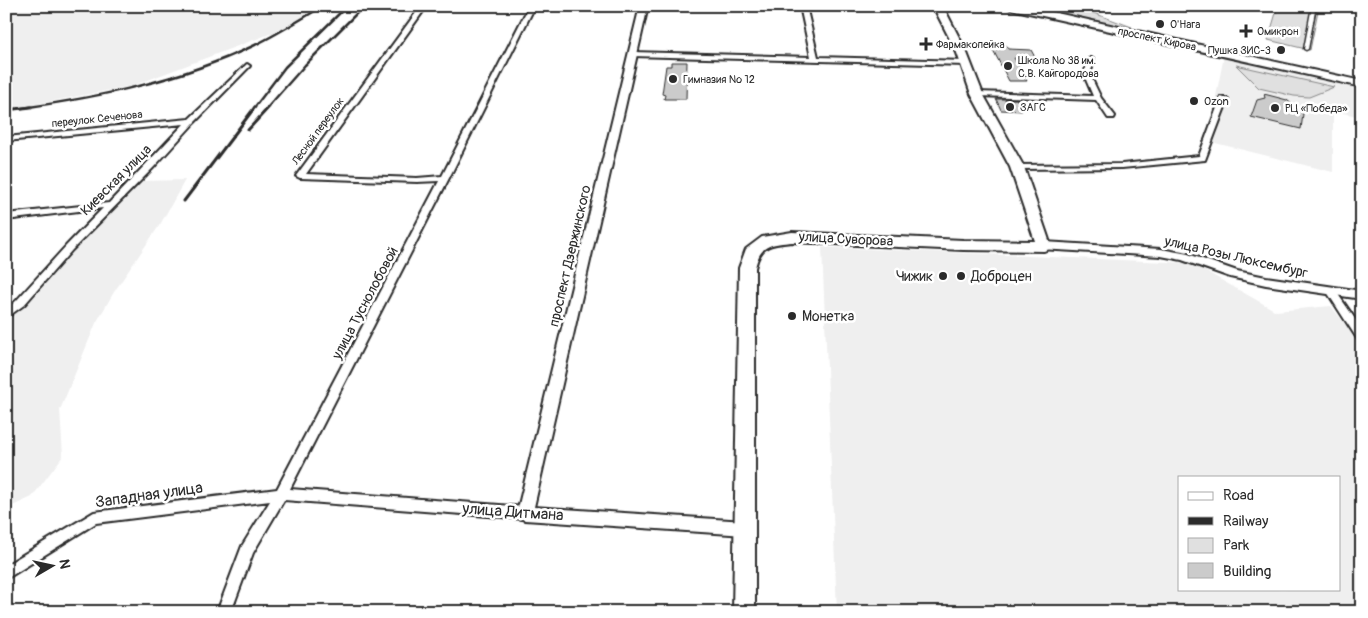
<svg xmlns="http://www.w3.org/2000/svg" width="1368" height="618" viewBox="0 0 1368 618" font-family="Pangolin,sans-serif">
	<rect width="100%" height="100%" fill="#fff"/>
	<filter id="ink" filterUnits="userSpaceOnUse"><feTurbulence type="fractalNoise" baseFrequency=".02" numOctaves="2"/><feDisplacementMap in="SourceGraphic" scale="10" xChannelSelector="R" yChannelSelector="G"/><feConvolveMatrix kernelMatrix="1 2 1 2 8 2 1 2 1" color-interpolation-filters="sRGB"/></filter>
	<g filter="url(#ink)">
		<path fill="#efefef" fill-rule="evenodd" d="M 6,6 L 319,6 L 288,27 L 132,86 L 6,110 Z
			M 1224,56 L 1362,86 L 1362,117 L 1333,111 L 1333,172 L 1207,141 Z
			M 185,180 L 161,223 L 114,292 L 96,323 L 60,410 L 63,456 L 32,497 L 6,509 L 6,322 L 38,293 L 99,218 L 141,181 Z
			M 822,247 L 1191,263 L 1276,311 L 1331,306 L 1362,346 L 1362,612 L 837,612 ZM 1179,477 L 1339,477 L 1339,589 L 1179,589 Z"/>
		<path fill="#e0e0e0" stroke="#868686" d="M 1022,6 L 1074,6 L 1132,27 L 1129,30 Z
			M 1278,6 L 1319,6 L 1310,50 L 1268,40 Z
			M 1236,65 L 1334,87 L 1309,97 L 1294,96 L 1259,88 Z"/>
		<path fill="#cbcbcb" stroke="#2b2b2b" d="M 990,44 L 1006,45 L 1008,49 L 1031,50 L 1036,59 L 1014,58 L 1027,81 L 1009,81 Z
			M 671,62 L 687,62 L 686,99 L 664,99 L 665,95 L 662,94 L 666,66 L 671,66 Z
			M 1264,94 L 1287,100 L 1303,114 L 1301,129 L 1251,117 L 1257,100 L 1265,98 Z
			M 996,99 L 1017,99 L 1022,111 L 1001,110 Z"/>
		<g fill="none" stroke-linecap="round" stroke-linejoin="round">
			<defs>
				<path id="pedestrian" d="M 1312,6 L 1316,6 L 1308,49 L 1306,50 L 1304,49 Z"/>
				<path id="minor" d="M 421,6 L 427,6 L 306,174 L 417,178 L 442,176 L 529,6 L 535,6 L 449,178 L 290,489 L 525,507 L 530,509 L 531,513 L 530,517 L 525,519 L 284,500 L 253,553 L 231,612 L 217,612 L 242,546 L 270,501 L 96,523 L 6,579 L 6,565 L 94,512 L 277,489 L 439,181 L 417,182 L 300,178 L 296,176 Z
					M 800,6 L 806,6 L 818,57 L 966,61 L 969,63 L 966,65 L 632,56 L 629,54 L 632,52 L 811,57 Z
					M 1255,6 L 1261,6 L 1262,7 L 1259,9 Z
					M 1091,58 L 1094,60 L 1090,75 L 1101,98 L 1115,116 L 1114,118 L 1108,118 L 1096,100 L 977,96 L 973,94 L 977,92 L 1093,96 L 1084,75 L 1088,60 Z
					M 247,64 L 250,66 L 249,67 L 194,123 L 154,167 L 72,250 L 24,305 L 6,318 L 6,309 L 16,301 L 66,246 L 103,208 L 6,220 L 6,214 L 109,203 L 184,124 L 6,141 L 6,137 L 189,119 Z
					M 1221,97 L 1228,99 L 1205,160 L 1122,168 L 1017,169 L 1013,167 L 1017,165 L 1122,164 L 1199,156 Z
					M 1332,289 L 1335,290 L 1362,329 L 1362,341 L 1358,340 L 1327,292 Z"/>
				<path id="tertiary" d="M 640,6 L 648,6 L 534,507 L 745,521 L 751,523 L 753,528 L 751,533 L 745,535 L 525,520 L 519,518 L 517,513 Z
					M 1044,242 L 1161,249 L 1188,254 L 1237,271 L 1266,277 L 1362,291 L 1362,299 L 1266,285 L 1230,277 L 1182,260 L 1161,256 L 1040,249 L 1038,246 Z"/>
				<path id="primary" d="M 933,6 L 943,6 L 967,53 L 983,94 L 1024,167 L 1051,246 L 1049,249 L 1044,251 L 963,250 L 792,242 C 770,244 760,245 755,268 L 755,612 L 733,612 L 739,268 L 746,249 L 762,237 L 792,232 L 963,240 L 1035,241 L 1010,167 L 971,94 L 957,53 Z
					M 1006,6 L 1025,6 L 1362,81 L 1362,87 L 1011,9 Z"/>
			</defs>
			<use href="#pedestrian" stroke="#2b2b2b" stroke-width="3"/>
			<use href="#minor" stroke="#2b2b2b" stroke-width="4"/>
			<use href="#tertiary" stroke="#2b2b2b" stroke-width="4"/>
			<use href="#primary" stroke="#2b2b2b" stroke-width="4"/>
			<use href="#pedestrian" fill="#fff" fill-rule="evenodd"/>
			<use href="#minor" fill="#fff" fill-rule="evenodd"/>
			<use href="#tertiary" fill="#fff" fill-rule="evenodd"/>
			<use href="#primary" fill="#fff" fill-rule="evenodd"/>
			<path stroke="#2b2b2b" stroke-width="2.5" d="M 22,108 C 101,97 181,80 253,46 C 278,34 300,20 323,6
				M 254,108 L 285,67 L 347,6
				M 267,108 L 305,65 L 364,6"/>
			<path stroke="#2b2b2b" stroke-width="3" d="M 6,110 L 31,107
				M 248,130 L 269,107
				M 184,201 L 255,107"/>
		</g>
	</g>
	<g fill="#2b2b2b" stroke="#fff" stroke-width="2">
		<circle cx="1160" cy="24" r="5"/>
		<path d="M1243.5 23.5h5v5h5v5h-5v5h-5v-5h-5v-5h5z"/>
		<path d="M923.5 36.5h5v5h5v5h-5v5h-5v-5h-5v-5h5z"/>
		<circle cx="1281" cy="50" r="5"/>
		<circle cx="1008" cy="66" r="5"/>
		<circle cx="673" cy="79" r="5"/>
		<circle cx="1194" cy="101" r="5"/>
		<circle cx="1010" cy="107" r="5"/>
		<circle cx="1275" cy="108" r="5"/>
		<circle cx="943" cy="276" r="5"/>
		<circle cx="961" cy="276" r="5"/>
		<circle cx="792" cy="316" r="5"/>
	</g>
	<g text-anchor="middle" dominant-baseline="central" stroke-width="5" stroke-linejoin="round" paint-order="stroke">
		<g font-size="11" fill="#2b2b2b" stroke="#fff" text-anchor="start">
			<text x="1170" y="24">O'Hara</text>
			<text x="1257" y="31">Омикрон</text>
			<text x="936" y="44">Фармакопейка</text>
			<text x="1271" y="50" text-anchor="end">Пушка ЗИС-3</text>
			<text x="1018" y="60">Школа № 38 им.<tspan x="1018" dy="13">С.В. Кайгородова</tspan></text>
			<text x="683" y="79">Гимназия № 12</text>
			<text x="1204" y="101">Ozon</text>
			<text x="1020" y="107">ЗАГС</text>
			<text x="1285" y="108">РЦ «Победа»</text>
		</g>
		<g font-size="11" fill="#2b2b2b" stroke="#fff">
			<text transform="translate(1157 39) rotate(12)">проспект Кирова</text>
			<text transform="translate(97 119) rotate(-6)">переулок Сеченова</text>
			<text transform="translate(318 131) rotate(-54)">Лесной переулок</text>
		</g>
		<g font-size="14" fill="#2b2b2b" stroke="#fff">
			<text transform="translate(116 180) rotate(-45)">Киевская улица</text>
			<text transform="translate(846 239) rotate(3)">улица Суворова</text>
			<text transform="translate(570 256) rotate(-77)">проспект Дзержинского</text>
			<text transform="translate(1236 257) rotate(13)">улица Розы Люксембург</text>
			<text transform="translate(365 303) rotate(-62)">улица Туснолобовой</text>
		</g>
		<g font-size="14" fill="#2b2b2b" stroke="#fff" text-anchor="start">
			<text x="933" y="276" text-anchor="end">Чижик</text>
			<text x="971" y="276">Доброцен</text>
			<text x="802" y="316">Монетка</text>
		</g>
		<g font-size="16" fill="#2b2b2b" stroke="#fff">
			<text transform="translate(149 495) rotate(-8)">Западная улица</text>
			<text transform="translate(513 512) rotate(4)">улица Дитмана</text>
		</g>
	</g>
	<rect width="1368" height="618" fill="none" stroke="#fff" stroke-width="25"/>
	<rect x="12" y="12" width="1343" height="593" fill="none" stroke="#2b2b2b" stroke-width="2" filter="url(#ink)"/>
	<rect x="1178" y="476" width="162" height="115" fill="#ffffff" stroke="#aaaaaa"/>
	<rect x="1188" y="492" width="25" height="8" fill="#ffffff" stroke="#aaaaaa"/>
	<text x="1223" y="500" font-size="15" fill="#2b2b2b">Road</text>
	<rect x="1188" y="517" width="25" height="8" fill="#2b2b2b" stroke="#aaaaaa"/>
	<text x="1223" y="526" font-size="15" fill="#2b2b2b">Railway</text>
	<rect x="1188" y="538" width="25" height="15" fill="#e0e0e0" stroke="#aaaaaa"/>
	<text x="1223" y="550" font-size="15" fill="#2b2b2b">Park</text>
	<rect x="1188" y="563" width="25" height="15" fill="#cbcbcb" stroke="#aaaaaa"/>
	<text x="1223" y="576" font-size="15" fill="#2b2b2b">Building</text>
	<g transform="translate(52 566) rotate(81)" stroke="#ffffff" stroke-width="4" paint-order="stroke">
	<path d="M0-4L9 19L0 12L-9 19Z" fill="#2b2b2b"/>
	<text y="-8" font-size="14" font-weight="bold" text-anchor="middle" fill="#2b2b2b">N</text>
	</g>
</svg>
